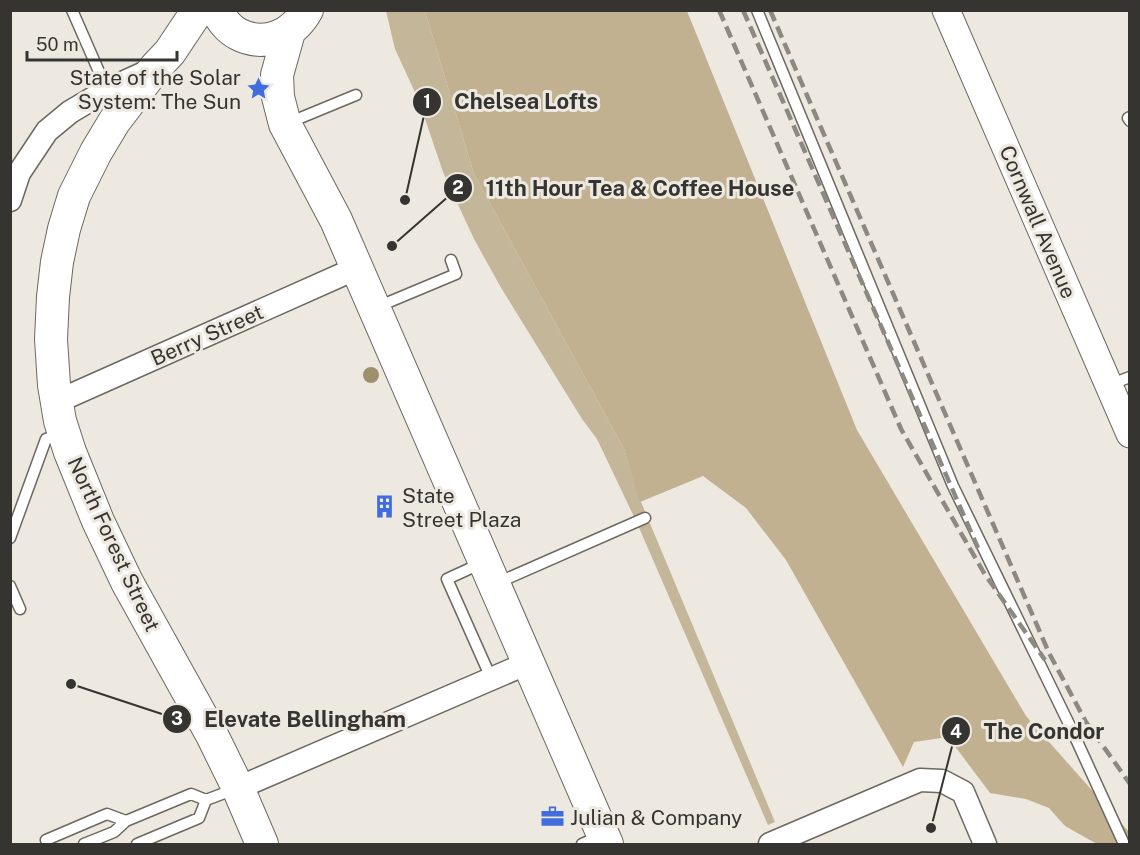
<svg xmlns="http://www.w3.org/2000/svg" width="1140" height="855" viewBox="0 0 1140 855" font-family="'Public Sans',sans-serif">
	<rect width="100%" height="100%" fill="#ede9e0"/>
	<path fill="#c4b699" d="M 386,11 L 425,11 L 474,174 L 624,449 L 641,502 L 775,822 L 768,825 L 637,523 L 597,439 L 582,419 L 500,286 L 474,239 L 443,172 L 419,101 L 395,49 Z"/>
	<path fill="#c1b191" d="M 425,11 L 687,11 L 857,430 L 1026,716 L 1129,832 L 1129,843 L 1097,844 L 1065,826 L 1049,808 L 1026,799 L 990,793 L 948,737 L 914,742 L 903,767 L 786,560 L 746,508 L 703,476 L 640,502 L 624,449 L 474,174 Z"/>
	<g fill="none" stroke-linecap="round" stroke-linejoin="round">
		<defs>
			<path id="service" d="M 72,10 L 107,90
				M 757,10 L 953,486 L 1070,726 L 1124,844
				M 1130,117 L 1128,118 L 1130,121
				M 288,123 L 356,95
				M 377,307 L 456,274 L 451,260
				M 1109,385 L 1130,377
				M 10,538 L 46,439 L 61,434
				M 482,563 L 447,579 L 491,678
				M 497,583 L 645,518
				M 10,586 L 20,609
				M 46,840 L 107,814 L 126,821 L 191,794 L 206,800 L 235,789
				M 84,844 L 114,832 L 126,821
				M 137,844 L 199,818 L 206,800
				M 582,844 L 600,836"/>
			<path id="minor" d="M 10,200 L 19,173 L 47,131 L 70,112 L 107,90 L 151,70
				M 56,402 L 357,268
				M 238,788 L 528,663
				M 770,844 L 920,780 L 942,781 L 963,792 L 985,844"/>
			<path id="tertiary" d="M 946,10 L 1130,434"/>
			<path id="secondary" d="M 198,10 L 170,52 L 155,68 L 114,122 L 96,152 L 74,196 L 64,229 L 57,262 L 53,297 L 51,339 L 54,385 L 60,421 L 70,452 L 98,521 L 127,582 L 212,735 L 238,788 L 262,844
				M 216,10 C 222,20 228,29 238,34 C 265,48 293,35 307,10
				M 289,32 L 277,75 L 278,97 L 285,124 L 336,220 L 607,844"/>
		</defs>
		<use href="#service" stroke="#6c6860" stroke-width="13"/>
		<use href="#minor" stroke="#6c6860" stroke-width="25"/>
		<use href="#tertiary" stroke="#6c6860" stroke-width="29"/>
		<use href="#secondary" stroke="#6c6860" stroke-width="34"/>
		<use href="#service" stroke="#fff" stroke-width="10"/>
		<use href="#minor" stroke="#fff" stroke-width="22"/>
		<use href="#tertiary" stroke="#fff" stroke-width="27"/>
		<use href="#secondary" stroke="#fff" stroke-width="32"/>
		<path stroke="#8b8982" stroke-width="4.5" stroke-dasharray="12 6" stroke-linecap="butt" d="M 719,10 L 901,429 L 984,573 L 1045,660
			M 743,10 L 978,548
			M 770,10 L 1049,653 L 1086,722 L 1130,784"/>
	</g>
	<circle fill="#9f906d" cx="371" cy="375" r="8"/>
	<defs>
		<symbol id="sight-bare" viewBox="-9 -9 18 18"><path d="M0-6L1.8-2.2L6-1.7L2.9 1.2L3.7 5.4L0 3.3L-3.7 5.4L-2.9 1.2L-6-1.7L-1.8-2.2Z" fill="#406cdd" stroke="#ede9e0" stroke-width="2.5" paint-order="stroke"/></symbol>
		<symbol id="building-bare" viewBox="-9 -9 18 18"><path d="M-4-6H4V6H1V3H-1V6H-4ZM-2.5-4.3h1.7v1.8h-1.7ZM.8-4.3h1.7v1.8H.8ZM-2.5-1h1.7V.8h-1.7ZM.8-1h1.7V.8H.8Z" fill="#406cdd" stroke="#ede9e0" stroke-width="2.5" paint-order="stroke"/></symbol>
		<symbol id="office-bare" viewBox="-9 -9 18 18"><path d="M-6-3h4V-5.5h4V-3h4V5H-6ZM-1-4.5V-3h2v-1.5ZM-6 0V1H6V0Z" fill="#406cdd" stroke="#ede9e0" stroke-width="2.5" paint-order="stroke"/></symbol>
	</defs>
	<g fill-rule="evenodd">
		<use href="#sight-bare" x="242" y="72" width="33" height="33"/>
		<use href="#building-bare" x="368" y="490" width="33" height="33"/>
		<use href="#office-bare" x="536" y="800" width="33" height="33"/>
	</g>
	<g text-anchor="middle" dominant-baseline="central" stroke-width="6" stroke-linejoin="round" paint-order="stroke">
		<g font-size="21" fill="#353430" stroke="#ede9e0" text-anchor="start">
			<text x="241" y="77" text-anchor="end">State of the Solar<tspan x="241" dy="24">System: The Sun</tspan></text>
			<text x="402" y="495">State<tspan x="402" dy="24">Street Plaza</tspan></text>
			<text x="570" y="817">Julian &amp; Company</text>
		</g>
		<g font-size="21" fill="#353430" stroke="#ede9e0">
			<text transform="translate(1038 222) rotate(67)">Cornwall Avenue</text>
			<text transform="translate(207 335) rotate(-24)">Berry Street</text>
			<text transform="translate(114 544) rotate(65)">North Forest Street</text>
		</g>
	</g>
	<path fill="none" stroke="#353430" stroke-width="2" d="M405 200L427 102M392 246L458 188M71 684L177 719M931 828L956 731"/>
	<g fill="#353430" stroke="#ede9e0" stroke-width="2">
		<circle cx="405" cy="200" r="6"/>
		<circle cx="392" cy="246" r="6"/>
		<circle cx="71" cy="684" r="6"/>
		<circle cx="931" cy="828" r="6"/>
		<circle cx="427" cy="102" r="15"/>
		<circle cx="458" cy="188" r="15"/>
		<circle cx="177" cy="719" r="15"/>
		<circle cx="956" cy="731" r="15"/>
	</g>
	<g font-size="18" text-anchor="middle" font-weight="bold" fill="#fff">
		<text x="427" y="108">1</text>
		<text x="458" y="194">2</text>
		<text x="177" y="725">3</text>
		<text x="956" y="738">4</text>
	</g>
	<g font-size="22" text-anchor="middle" font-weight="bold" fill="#353430" stroke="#ede9e0" stroke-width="6" stroke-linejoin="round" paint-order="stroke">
		<text x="526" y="109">Chelsea Lofts</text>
		<text x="640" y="196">11th Hour Tea &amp; Coffee House</text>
		<text x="305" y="727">Elevate Bellingham</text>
		<text x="1044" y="739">The Condor</text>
	</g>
	<rect width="1140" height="855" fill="none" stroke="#353430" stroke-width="24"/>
	<path d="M27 51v9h150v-9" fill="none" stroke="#353430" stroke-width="3"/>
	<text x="36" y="51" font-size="18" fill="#353430" stroke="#ede9e0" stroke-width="4.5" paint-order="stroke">50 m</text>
</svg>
